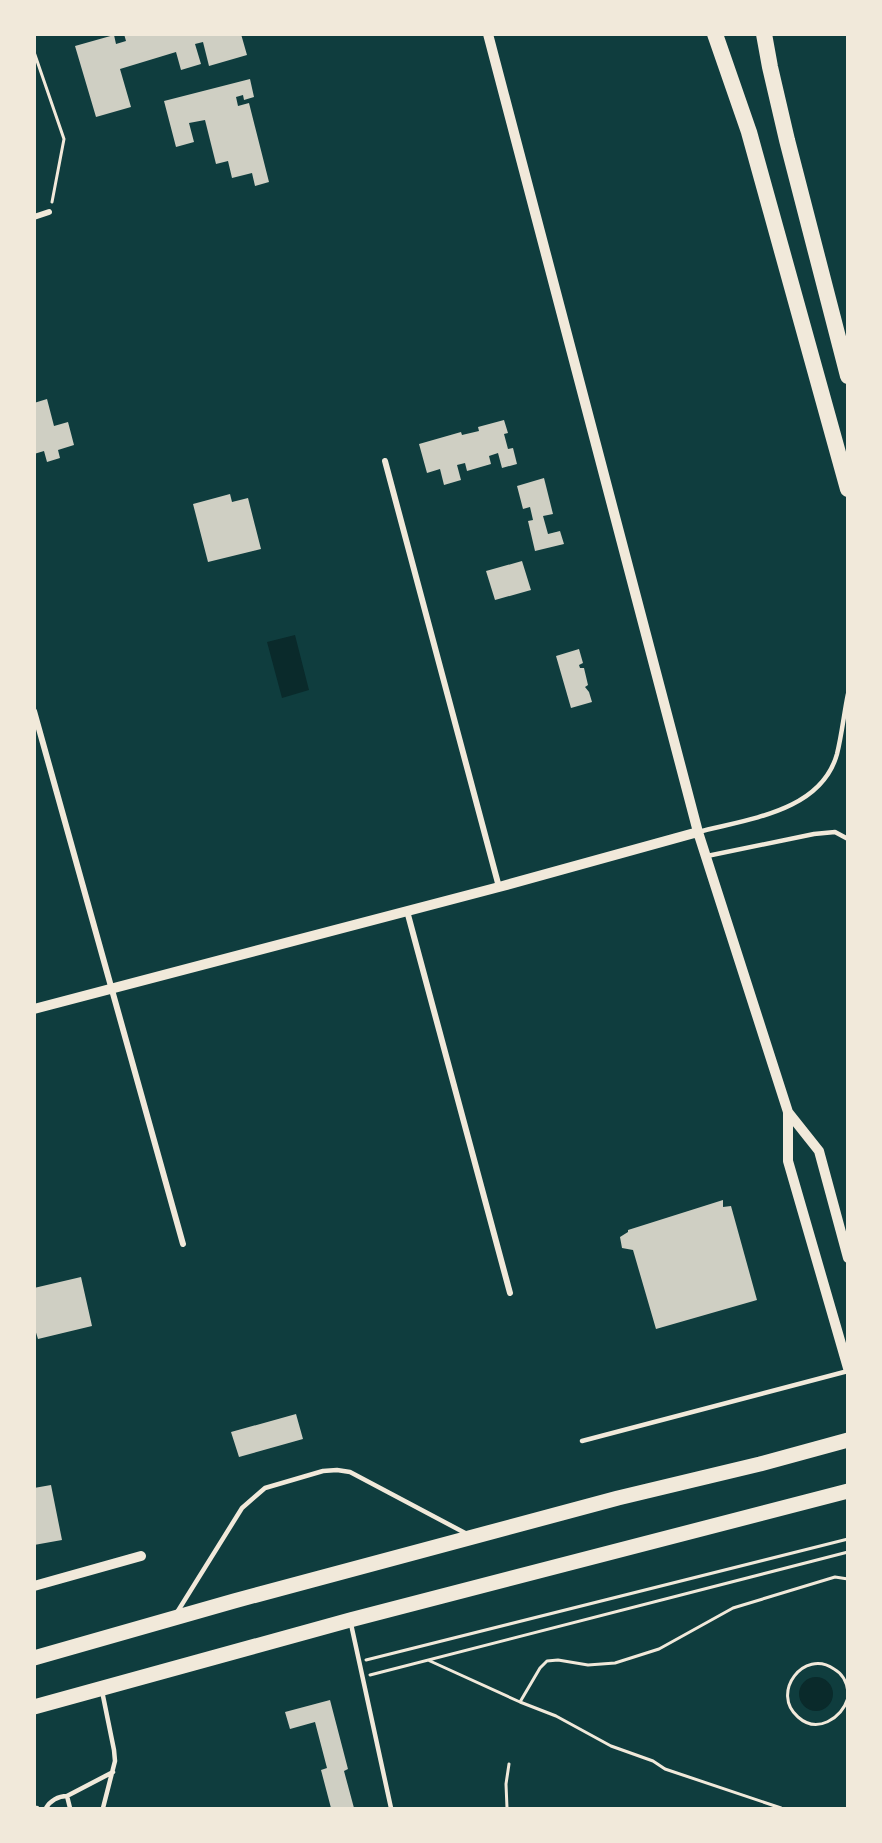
<svg xmlns="http://www.w3.org/2000/svg" width="882" height="1843" viewBox="0 0 882 1843" font-family="Jost,sans-serif">
	<rect width="100%" height="100%" fill="#0f3d3e"/>
	<path fill="#0a2a2b" d="M 295,635 L 309,690 L 282,698 L 267,642 Z
		M799 1694a17 17 0 1 1 34 0a17 17 0 1 1-34 0Z"/>
	<path fill="#cfcfc3" d="M 124,34 L 241,34 L 247,55 L 209,66 L 203,42 L 195,44 L 201,64 L 181,70 L 176,52 L 120,69 L 131,107 L 96,117 L 75,46 L 114,35 L 116,44 L 126,41 Z
		M 250,79 L 254,97 L 244,100 L 243,95 L 236,97 L 238,106 L 249,103 L 269,182 L 255,186 L 252,173 L 232,178 L 228,161 L 216,164 L 205,120 L 189,123 L 194,142 L 176,147 L 164,101 Z
		M 47,399 L 54,426 L 68,422 L 74,445 L 58,450 L 60,458 L 47,462 L 44,451 L 34,454 L 34,403 Z
		M 504,420 L 508,433 L 504,434 L 508,449 L 513,448 L 517,464 L 502,468 L 498,453 L 489,456 L 491,464 L 467,471 L 465,463 L 457,465 L 461,480 L 444,485 L 440,469 L 427,473 L 419,444 L 461,432 L 462,435 L 479,431 L 478,427 Z
		M 544,478 L 553,514 L 543,516 L 548,534 L 560,531 L 564,544 L 535,551 L 528,521 L 533,520 L 530,507 L 523,509 L 517,486 Z
		M 230,494 L 232,502 L 248,498 L 261,549 L 208,562 L 193,504 Z
		M 522,561 L 531,590 L 495,600 L 486,571 Z
		M 579,649 L 583,663 L 579,665 L 580,668 L 584,668 L 588,685 L 585,687 L 589,692 L 592,702 L 571,708 L 556,656 Z
		M 723,1200 L 723,1207 L 731,1206 L 757,1300 L 656,1329 L 633,1250 L 622,1248 L 620,1237 L 628,1232 L 628,1230 Z
		M 81,1277 L 92,1326 L 38,1339 L 34,1326 L 34,1288 Z
		M 296,1414 L 303,1439 L 239,1457 L 231,1432 Z
		M 51,1485 L 62,1540 L 34,1545 L 34,1488 Z
		M 330,1700 L 348,1769 L 344,1771 L 354,1808 L 331,1808 L 321,1770 L 327,1768 L 315,1722 L 290,1729 L 285,1712 Z"/>
	<g fill="none" stroke-linecap="round" stroke-linejoin="round">
		<path stroke="#f1e9da" stroke-width="3" d="M 34,52 L 64,139 L 52,202
			M 366,1660 L 848,1539
			M 430,1661 L 520,1702 L 556,1716 L 611,1746 L 653,1761 L 665,1769 L 781,1808
			M 370,1675 L 848,1552
			M 848,1692 C 847,1683 843,1674 834,1669 C 804,1648 770,1693 798,1717 C 817,1734 841,1719 848,1698
			M 520,1702 L 540,1668 L 547,1661 L 558,1660 L 588,1665 L 615,1663 L 659,1649 L 733,1608 L 835,1577 L 848,1579
			M 507,1808 L 506,1784 L 509,1764"/>
		<path stroke="#f1e9da" stroke-width="4.5" d="M 698,832 C 747,819 821,812 837,754 C 842,734 844,713 848,694
			M 707,856 L 814,834 L 835,832 L 848,839
			M 582,1441 L 848,1371
			M 176,1614 L 242,1508 L 265,1488 L 323,1471 L 337,1470 L 350,1472 L 467,1534
			M 351,1624 L 391,1808
			M 102,1691 L 114,1750 L 115,1761 L 103,1808
			M 34,1808 L 37,1808
			M 46,1808 C 50,1801 58,1796 67,1796
			M 70,1808 L 67,1796 L 113,1772"/>
		<path stroke="#f1e9da" stroke-width="6" d="M 34,217 L 49,212
			M 385,461 L 499,887
			M 34,711 L 183,1244
			M 407,911 L 510,1293"/>
		<path stroke="#f1e9da" stroke-width="10" d="M 488,34 L 698,832 L 788,1112 L 788,1161 L 848,1368
			M 34,1009 L 499,887 L 698,832
			M 788,1112 L 819,1151 L 848,1258
			M 34,1586 L 141,1556"/>
		<path stroke="#f1e9da" stroke-width="15" d="M 34,1658 L 234,1601 L 618,1498 L 760,1464 L 848,1440
			M 34,1707 L 350,1620 L 848,1491"/>
		<path stroke="#f1e9da" stroke-width="16" d="M 715,34 L 749,132 L 848,489
			M 764,34 L 770,67 L 787,140 L 848,376"/>
	</g>
	<rect width="882" height="1843" fill="none" stroke="#f1e9da" stroke-width="72"/>
</svg>
